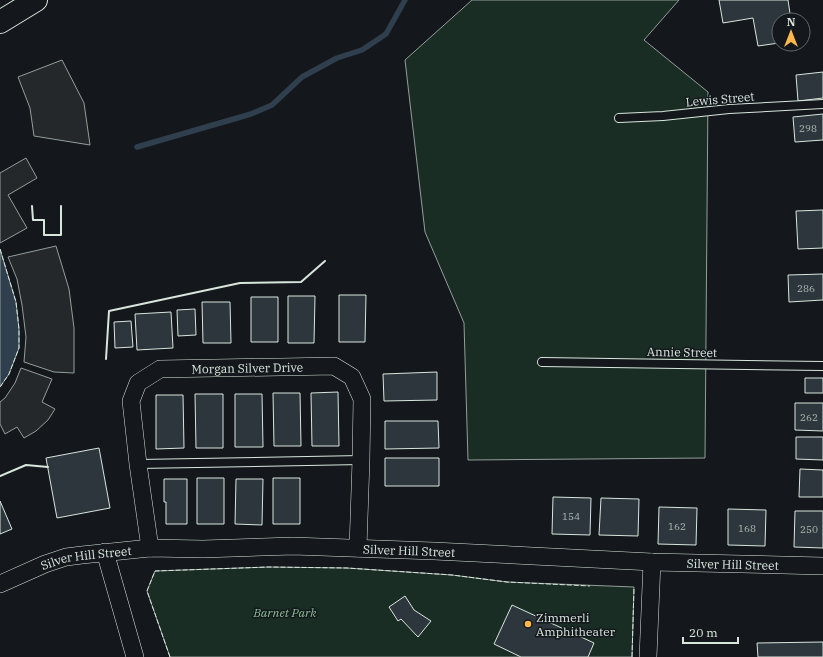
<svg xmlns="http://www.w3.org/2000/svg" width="823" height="657" viewBox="0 0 823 657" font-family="'IBM Plex Serif',serif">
	<rect width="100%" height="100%" fill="#14181c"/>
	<path fill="#1a2d24" stroke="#939e99" d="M 472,0 L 679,0 L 644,40 L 708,92 L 705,458 L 468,460 L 464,323 L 425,232 L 405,60 Z
		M 269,567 L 347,568 L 452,575 L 507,582 L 634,587 L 632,657 L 170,657 L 147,591 L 155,571 Z"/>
	<path fill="#24282b" stroke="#939e99" d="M 62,60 L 84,103 L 90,145 L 34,136 L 30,108 L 18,77 Z
		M 26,158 L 37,178 L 8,195 L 27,228 L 0,243 L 0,173 Z
		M 56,246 L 69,289 L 74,328 L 74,373 L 54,372 L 24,362 L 26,337 L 22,305 L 17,279 L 8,257 Z
		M 21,368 L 52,379 L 42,402 L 55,409 L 48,420 L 36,431 L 24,438 L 17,427 L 5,434 L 0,424 L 0,402 L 5,398 L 15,383 Z"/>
	<path fill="#2f3f4d" stroke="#939e99" d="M 0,249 L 16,302 L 19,329 L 19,348 L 9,374 L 0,387 Z"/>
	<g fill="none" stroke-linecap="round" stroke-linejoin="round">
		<path stroke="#2f3f4d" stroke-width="5.5" d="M 137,147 L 251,114 L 272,105 L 302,77 L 337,58 L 362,50 L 386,34 L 405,0"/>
	</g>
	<path fill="#2c363c" stroke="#d8e6dc" d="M 719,0 L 788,0 L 791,20 L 779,20 L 779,43 L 758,46 L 753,18 L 723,23 Z
		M 823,72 L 823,98 L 798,101 L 796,75 Z
		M 823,114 L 823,140 L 795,142 L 793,117 Z
		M 823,210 L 823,248 L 798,249 L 796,211 Z
		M 823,274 L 823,300 L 789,302 L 788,275 Z
		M 339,295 L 366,295 L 365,342 L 339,342 Z
		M 288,296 L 315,296 L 314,343 L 288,343 Z
		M 251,297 L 278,297 L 278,342 L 251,342 Z
		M 202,302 L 230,302 L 231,343 L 203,343 Z
		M 195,309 L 196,335 L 178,336 L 177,310 Z
		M 171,312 L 173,348 L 137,350 L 135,314 Z
		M 131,321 L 133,347 L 115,348 L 114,322 Z
		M 437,372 L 437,400 L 384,401 L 383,374 Z
		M 805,378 L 823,378 L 823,393 L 805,393 Z
		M 338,392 L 339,446 L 312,446 L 311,393 Z
		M 273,393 L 300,393 L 301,446 L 274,446 Z
		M 195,394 L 223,394 L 223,448 L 196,448 Z
		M 235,394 L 262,394 L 263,447 L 235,447 Z
		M 156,395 L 183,395 L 184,448 L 156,449 Z
		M 795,403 L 823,403 L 823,431 L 795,430 Z
		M 385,421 L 438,421 L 439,448 L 385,449 Z
		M 796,437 L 823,437 L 823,460 L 796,459 Z
		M 99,448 L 110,508 L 57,518 L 46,458 Z
		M 385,458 L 439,458 L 439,486 L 385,486 Z
		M 800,469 L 823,470 L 823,497 L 799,497 Z
		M 197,478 L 224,478 L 224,524 L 197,524 Z
		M 273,478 L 300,478 L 300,524 L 273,524 Z
		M 164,479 L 187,479 L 187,524 L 166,524 L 166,502 L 164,502 Z
		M 236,479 L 263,479 L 262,525 L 235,524 Z
		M 553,497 L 591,498 L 590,535 L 552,534 Z
		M 601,498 L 639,499 L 638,536 L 599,535 Z
		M 0,501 L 12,529 L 0,534 Z
		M 659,507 L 697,508 L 696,545 L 658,544 Z
		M 728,509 L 766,510 L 765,546 L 728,545 Z
		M 795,511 L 823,511 L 823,548 L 794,547 Z
		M 405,596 L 414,610 L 431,621 L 418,637 L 401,619 L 398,621 L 389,607 Z
		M 512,605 L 594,643 L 588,657 L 521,657 L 494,644 Z
		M 823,642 L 823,657 L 758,657 L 757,643 Z"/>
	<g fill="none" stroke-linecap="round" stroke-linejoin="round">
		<defs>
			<path id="lane" d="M 619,118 L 663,116 L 729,109 L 823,104
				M 542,362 L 823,366
				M 138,464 L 361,460"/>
			<g id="street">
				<path id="s1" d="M 150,548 L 138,464 L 131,401 L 138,383 L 160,369 L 334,366 L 352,377 L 362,399 L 361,460 L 358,548"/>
				<path d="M 105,552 L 135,657"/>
				<path id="s2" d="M 0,584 L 45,564 L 66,557 L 82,555 L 150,548 L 203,549 L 293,546 L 434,551 L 652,562 L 823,566"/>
				<path d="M 648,657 L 652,562"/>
			</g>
			<path id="secondary" d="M 0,22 L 36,0"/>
		</defs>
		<use href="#lane" stroke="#d8e6dc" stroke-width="10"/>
		<use href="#street" stroke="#d8e6dc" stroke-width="18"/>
		<use href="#secondary" stroke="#d8e6dc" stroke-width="24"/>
		<use href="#lane" stroke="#14181c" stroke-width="8"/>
		<use href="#street" stroke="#14181c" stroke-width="17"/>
		<use href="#secondary" stroke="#14181c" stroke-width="22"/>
		<path stroke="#d8e6dc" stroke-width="1" stroke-dasharray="5 2" stroke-linecap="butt" d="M 0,249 L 16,302 L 19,329 L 19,348 L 9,374 L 0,387
			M 170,657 L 147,591 L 155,571 L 269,567 L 347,568 L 452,575 L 507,582 L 590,586
			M 632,657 L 634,587"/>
		<path stroke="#d8e6dc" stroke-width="2" d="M 32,206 L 33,220 L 44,220 L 44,235 L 61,235 L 61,206
			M 106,359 L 109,311 L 240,283 L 301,282 L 325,261
			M 0,476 L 26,465 L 48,467"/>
	</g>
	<circle fill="#ffb74d" stroke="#14181c" stroke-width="1.5" cx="528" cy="624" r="4"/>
	<g text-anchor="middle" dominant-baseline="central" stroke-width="3" stroke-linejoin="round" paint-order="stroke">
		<g font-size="10" fill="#adbab4">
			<text x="808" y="128">298</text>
			<text x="806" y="288">286</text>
			<text x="809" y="417">262</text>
			<text x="571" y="516">154</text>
			<text x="677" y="526">162</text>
			<text x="747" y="528">168</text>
			<text x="809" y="529">250</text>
		</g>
		<g font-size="12" fill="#d8e6dc" stroke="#14181c">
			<text transform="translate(720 99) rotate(-5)">Lewis Street</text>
			<text transform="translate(682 352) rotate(1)">Annie Street</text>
			<text stroke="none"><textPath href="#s1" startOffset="281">Morgan Silver Drive</textPath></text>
			<text stroke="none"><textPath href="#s2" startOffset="415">Silver Hill Street</textPath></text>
			<text stroke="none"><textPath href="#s2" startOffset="91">Silver Hill Street</textPath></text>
			<text stroke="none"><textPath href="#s2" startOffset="739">Silver Hill Street</textPath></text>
		</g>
		<g font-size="12" font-style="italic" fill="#8ac095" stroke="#14181c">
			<text x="285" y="612">Barnet Park</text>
		</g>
		<g font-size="12" fill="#d8e6dc" stroke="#14181c" text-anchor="start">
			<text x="536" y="617">Zimmerli<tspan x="536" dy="14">Amphitheater</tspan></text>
		</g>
	</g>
	<g transform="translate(791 32)"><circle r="19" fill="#14181c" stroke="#626a69"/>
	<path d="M0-3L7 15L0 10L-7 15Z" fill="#ffb74d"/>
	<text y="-6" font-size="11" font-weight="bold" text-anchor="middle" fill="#d8e6dc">N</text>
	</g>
	<path d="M683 637v6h55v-6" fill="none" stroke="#d8e6dc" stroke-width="2"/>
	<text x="689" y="637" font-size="12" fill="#d8e6dc" stroke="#14181c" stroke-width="3" paint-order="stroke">20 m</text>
</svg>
